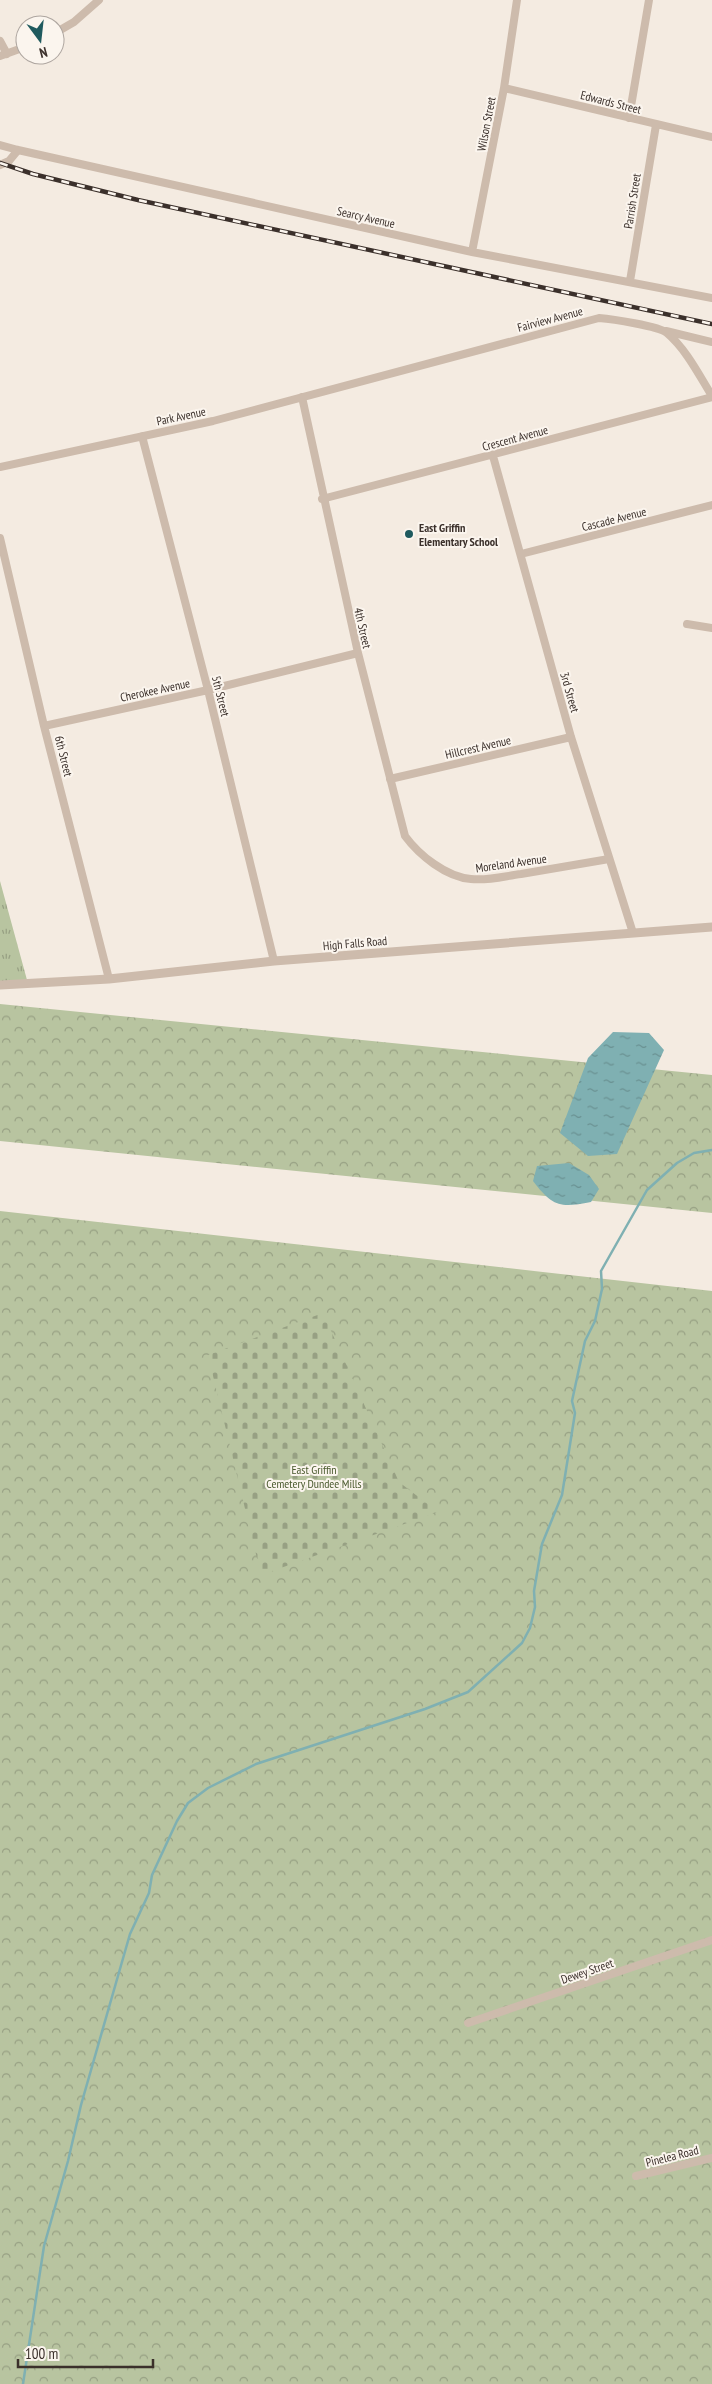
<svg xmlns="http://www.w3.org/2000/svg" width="712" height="2384" viewBox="0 0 712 2384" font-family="'PT Sans Narrow',sans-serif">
	<defs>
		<pattern id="forest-crowns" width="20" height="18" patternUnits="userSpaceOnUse" patternTransform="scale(1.25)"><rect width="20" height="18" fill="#b8c4a0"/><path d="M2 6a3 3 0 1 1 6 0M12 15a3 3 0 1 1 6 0" fill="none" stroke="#97a083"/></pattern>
		<pattern id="cemetery-stones" width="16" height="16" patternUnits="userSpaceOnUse" patternTransform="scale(1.25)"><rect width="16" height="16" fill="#b8c4a0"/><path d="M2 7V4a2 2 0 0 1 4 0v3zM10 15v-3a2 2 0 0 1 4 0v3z" fill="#97a083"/></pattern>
		<pattern id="park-tufts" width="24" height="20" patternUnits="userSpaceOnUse" patternTransform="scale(1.25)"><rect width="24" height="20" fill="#b8c4a0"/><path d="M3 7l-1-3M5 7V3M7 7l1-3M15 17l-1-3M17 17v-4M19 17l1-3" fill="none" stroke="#97a083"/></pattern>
		<pattern id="water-ripples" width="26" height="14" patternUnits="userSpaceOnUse" patternTransform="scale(1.25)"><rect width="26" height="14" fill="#7fb0b2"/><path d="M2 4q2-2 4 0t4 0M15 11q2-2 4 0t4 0" fill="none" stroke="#699091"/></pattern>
	</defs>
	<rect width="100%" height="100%" fill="#f4ebe1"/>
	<path fill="url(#forest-crowns)" d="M 0,1004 L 712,1075 L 712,1213 L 0,1141 Z
		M 0,1211 L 712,1291 L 712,2384 L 0,2384 Z"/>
	<path fill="url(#cemetery-stones)" d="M 323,1313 L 399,1482 L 438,1512 L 261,1575 L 208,1355 Z"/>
	<path fill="url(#park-tufts)" d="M 0,881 L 27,980 L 0,982 Z"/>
	<path fill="url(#water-ripples)" d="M 613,1032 L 649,1033 L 664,1050 L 617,1154 L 588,1156 L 560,1133 L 588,1058 Z
		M 569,1163 L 589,1175 L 599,1189 L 591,1202 C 560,1208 553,1207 533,1181 L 537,1166 Z"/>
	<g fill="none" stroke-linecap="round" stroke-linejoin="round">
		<path stroke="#7fb0b2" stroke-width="2.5" d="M 23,2384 L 44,2246 L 68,2161 L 81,2105 L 130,1934 L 149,1893 L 152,1875 L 177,1821 L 188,1803 L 208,1788 L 256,1764 L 425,1709 L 468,1692 L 522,1643 L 530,1628 L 535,1607 L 534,1591 L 542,1544 L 562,1495 L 575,1413 L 572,1401 L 585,1341 L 595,1321 L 602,1289 L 601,1271 L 647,1190 L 677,1163 L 694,1153 L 712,1150"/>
		<path stroke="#cdbbac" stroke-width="8" d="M 55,33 L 74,22 L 99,0
			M 0,41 L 7,54
			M 0,56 L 25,47
			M 504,88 L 712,137
			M 629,118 L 649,0
			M 0,145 L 18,150 L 472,252 L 712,298
			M 0,165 L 9,161 L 18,150
			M 472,252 L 504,88 L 517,0
			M 630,281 L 656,125
			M 666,331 L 712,342
			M 302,397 L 358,653 L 405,836 C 419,855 446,877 471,879 C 488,881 505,876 521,874 C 550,869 580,864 609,859
			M 142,436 L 208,690 L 274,961
			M 493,456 L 571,737 L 633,933
			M 0,467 L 213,421 L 599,318 C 611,319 659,326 667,333 C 686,349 699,375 712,396
			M 322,499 L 712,397
			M 0,538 L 44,726 L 109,979
			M 521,554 L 712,505
			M 687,624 L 712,628
			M 44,726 L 208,690 L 358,653
			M 390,779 L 571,737
			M 468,2023 L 712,1940
			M 636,2176 L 712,2158"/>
		<path stroke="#cdbbac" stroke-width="9" d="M 0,985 L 109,979 L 274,961 L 712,927"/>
		<defs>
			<path id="rail" d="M 0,163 L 33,174 L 138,200 L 712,324"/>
		</defs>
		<use href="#rail" stroke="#3b302b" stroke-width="4.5"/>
		<use href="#rail" stroke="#fbf5ee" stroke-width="2.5" stroke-dasharray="8" stroke-linecap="butt"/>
	</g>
	<circle fill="#1f5a5e" stroke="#fbf5ee" stroke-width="2" cx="409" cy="534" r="5"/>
	<g text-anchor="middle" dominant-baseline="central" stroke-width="4" stroke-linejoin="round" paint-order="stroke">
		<g font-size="12" fill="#3b302b" stroke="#fbf5ee">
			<text transform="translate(611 102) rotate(14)">Edwards Street</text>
			<text transform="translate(486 124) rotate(-79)">Wilson Street</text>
			<text transform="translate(632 201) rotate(-81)">Parrish Street</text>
			<text transform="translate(366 217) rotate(13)">Searcy Avenue</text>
			<text transform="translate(550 319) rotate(-15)">Fairview Avenue</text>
			<text transform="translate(181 416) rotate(-12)">Park Avenue</text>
			<text transform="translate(515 438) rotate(-15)">Crescent Avenue</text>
			<text transform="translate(614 519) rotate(-14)">Cascade Avenue</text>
			<text transform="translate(363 628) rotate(77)">4th Street</text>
			<text transform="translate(155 690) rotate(-12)">Cherokee Avenue</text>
			<text transform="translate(570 692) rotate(74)">3rd Street</text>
			<text transform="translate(221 696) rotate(76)">5th Street</text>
			<text transform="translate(478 747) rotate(-13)">Hillcrest Avenue</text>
			<text transform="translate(64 756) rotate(76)">6th Street</text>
			<text transform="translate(511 863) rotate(-8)">Moreland Avenue</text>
			<text transform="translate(355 943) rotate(-5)">High Falls Road</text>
			<text transform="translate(587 1971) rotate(-19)">Dewey Street</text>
			<text transform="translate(672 2156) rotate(-14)">Pinelea Road</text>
		</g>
		<g font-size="12" font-weight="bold" fill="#3b302b" stroke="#fbf5ee" text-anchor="start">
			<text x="419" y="527">East Griffin<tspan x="419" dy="14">Elementary School</tspan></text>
		</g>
		<g font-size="12" fill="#4a5a2e" stroke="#fbf5ee">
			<text x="314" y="1469">East Griffin<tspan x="314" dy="14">Cemetery Dundee Mills</tspan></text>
		</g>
	</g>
	<g transform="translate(40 40) rotate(165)"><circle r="24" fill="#fbf5ee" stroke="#aea6a0"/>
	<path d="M0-4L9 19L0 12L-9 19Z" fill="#1f5a5e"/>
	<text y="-8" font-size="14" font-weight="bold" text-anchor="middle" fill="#3b302b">N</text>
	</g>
	<path d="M18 2359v8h135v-8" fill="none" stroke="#3b302b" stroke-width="2.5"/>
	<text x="25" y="2359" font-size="15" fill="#3b302b" stroke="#fbf5ee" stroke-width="4" paint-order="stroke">100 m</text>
</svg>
